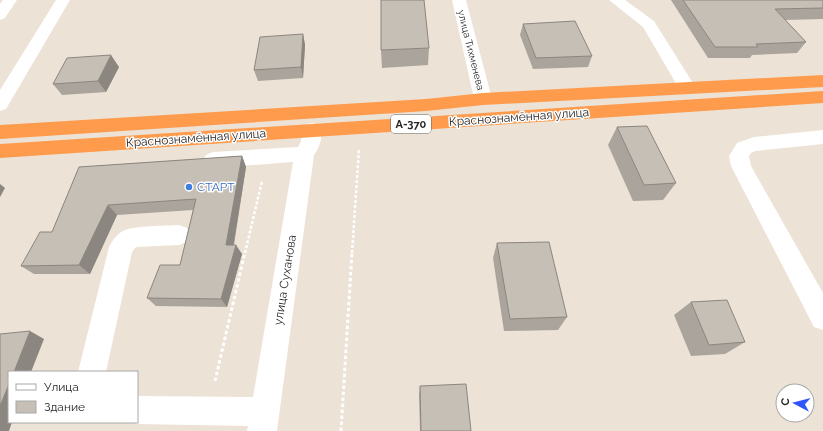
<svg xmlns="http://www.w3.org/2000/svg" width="823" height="431" viewBox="0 0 823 431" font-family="Raleway,sans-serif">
	<rect width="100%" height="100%" fill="#ece2d5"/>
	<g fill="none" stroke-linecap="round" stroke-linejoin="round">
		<path stroke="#fff" stroke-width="2.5" stroke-dasharray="3 2" stroke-linecap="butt" d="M 245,253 L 262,181
			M 352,253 L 359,149"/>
		<path stroke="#fff" stroke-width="3" stroke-dasharray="3.5 2.5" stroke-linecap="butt" d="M 215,381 L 245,252
			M 341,431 L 352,252"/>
		<path fill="#fff" fill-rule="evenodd" d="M 3,0 L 17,0 L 5,18 L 0,20 L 0,4 Z
			M 56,0 L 70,0 L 6,109 L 0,111 L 0,90 Z
			M 452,0 L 466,0 L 492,99 L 489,103 L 483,105 L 477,103 L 474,99 Z
			M 609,0 L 625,0 L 654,21 L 696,88 L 693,92 L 687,94 L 681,92 L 643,27 Z
			M 312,123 L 319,125 C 324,135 320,147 314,155 L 277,431 L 247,431 L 248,426 L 137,424 L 131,422 L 137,422 L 137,396 L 253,397 L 293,162 L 213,168 L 206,165 L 203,160 L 206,155 L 213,152 L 298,147 C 303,141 301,132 305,125 Z
			M 823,130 L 823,144 L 756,151 L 751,153 L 749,156 L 751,166 L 823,293 L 823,330 L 814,327 L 731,166 L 729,156 L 737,143 L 754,137 Z
			M 179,225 L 187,228 L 190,235 L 187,242 L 179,245 L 136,247 L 132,252 L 106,372 L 78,372 L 109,247 C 112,241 117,234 123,231 C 135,225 165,226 179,225 Z"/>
		<path fill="#ff9b4d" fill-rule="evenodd" d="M 823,75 L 823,87 L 483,105 L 426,111 L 0,139 L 0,125 L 426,99 L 483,93 Z
			M 823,91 L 823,103 L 0,158 L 0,144 Z"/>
	</g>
	<path fill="#aaa49d" d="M 671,0 L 823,0 L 823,19 L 785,20 L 806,42 L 797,53 L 752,55 L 750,58 L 708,58 Z
		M 523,24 L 592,56 L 588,67 L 533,69 L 520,35 Z
		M 303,34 L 305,45 L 303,78 L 258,81 L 254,70 Z
		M 429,48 L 428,65 L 382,68 L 381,50 Z
		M 119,67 L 106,92 L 62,95 L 53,84 Z
		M 617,127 L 676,183 L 663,200 L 633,201 L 608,145 Z
		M 242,156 L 246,167 L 234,245 L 242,254 L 227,307 L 156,306 L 147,298 L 180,265 L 193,210 L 117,215 L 90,274 L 34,274 L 21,266 L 52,232 L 79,167 Z
		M 497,243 L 567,317 L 558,330 L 504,331 L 493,258 Z
		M 691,302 L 745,342 L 725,354 L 691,356 L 674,315 Z
		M 420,386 L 471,431 L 420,431 L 419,395 Z"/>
	<path fill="#8b867f" d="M 303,34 L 305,45 L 303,78 L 301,67 Z
		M 111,55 L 119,67 L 106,92 L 98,81 Z
		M 242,156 L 246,167 L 232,254 L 226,245 Z
		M 0,184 L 5,188 L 0,197 Z
		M 108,205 L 117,215 L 90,274 L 79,265 Z
		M 236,245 L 242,254 L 227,307 L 221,299 Z
		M 30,331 L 44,339 L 31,372 L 14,372 Z
		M 9,384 L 9,422 L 12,422 L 9,431 L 0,431 L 0,406 Z"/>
	<path fill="#c6bfb6" stroke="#8b867f" d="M 381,0 L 424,0 L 429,48 L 381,50 Z
		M 683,0 L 823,0 L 823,8 L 775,9 L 806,42 L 756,44 L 758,47 L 715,47 Z
		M 575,21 L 592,56 L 536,58 L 523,24 Z
		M 303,34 L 301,67 L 254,70 L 260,37 Z
		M 111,55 L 98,81 L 53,84 L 67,58 Z
		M 647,126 L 676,183 L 644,185 L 617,127 Z
		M 242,156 L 226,245 L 236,245 L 221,299 L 147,298 L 160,265 L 180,265 L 196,199 L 108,205 L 79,265 L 21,266 L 40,232 L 52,232 L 79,167 Z
		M 549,242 L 567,317 L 510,319 L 497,243 Z
		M 727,300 L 745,342 L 709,345 L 691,302 Z
		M 30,331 L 14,372 L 9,372 L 9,384 L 0,406 L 0,334 Z
		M 466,384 L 471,431 L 421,431 L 420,386 Z"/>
	<circle fill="#3f7fe0" stroke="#fff" stroke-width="1.5" cx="189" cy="187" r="4"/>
	<g text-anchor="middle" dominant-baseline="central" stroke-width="3" stroke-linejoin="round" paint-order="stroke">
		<g font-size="10" fill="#262626" stroke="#fff">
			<text transform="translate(471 50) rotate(76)">улица Тихменева</text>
		</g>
		<rect fill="#fff" stroke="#676767" stroke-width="1" x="391" y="115" width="40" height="18" rx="3"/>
		<g font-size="11" font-weight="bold" fill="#262626">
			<text x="411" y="124">А-370</text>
		</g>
		<g font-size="12" fill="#262626" stroke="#fff">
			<text transform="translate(519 117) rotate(-4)">Краснознамённая улица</text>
			<text transform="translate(196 138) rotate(-4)">Краснознамённая улица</text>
			<text transform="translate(285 280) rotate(-81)">улица Суханова</text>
		</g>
		<g font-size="12" fill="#366cbe" stroke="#fff" text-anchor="start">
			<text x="197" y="187">СТАРТ</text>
		</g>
	</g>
	<rect x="8" y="371" width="130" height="52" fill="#ffffff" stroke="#a8a8a8"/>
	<rect x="16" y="384" width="20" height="6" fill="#ffffff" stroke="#a8a8a8"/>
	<text x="44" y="391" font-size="12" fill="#262626">Улица</text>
	<rect x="16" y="401" width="20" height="12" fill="#c6bfb6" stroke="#a8a8a8"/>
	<text x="44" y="411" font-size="12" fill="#262626">Здание</text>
	<g transform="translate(795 403) rotate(277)"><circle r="19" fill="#ffffff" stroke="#a8a8a8"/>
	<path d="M0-3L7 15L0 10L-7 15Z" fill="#2f55ff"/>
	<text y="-6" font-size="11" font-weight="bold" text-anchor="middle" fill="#262626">С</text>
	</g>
</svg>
